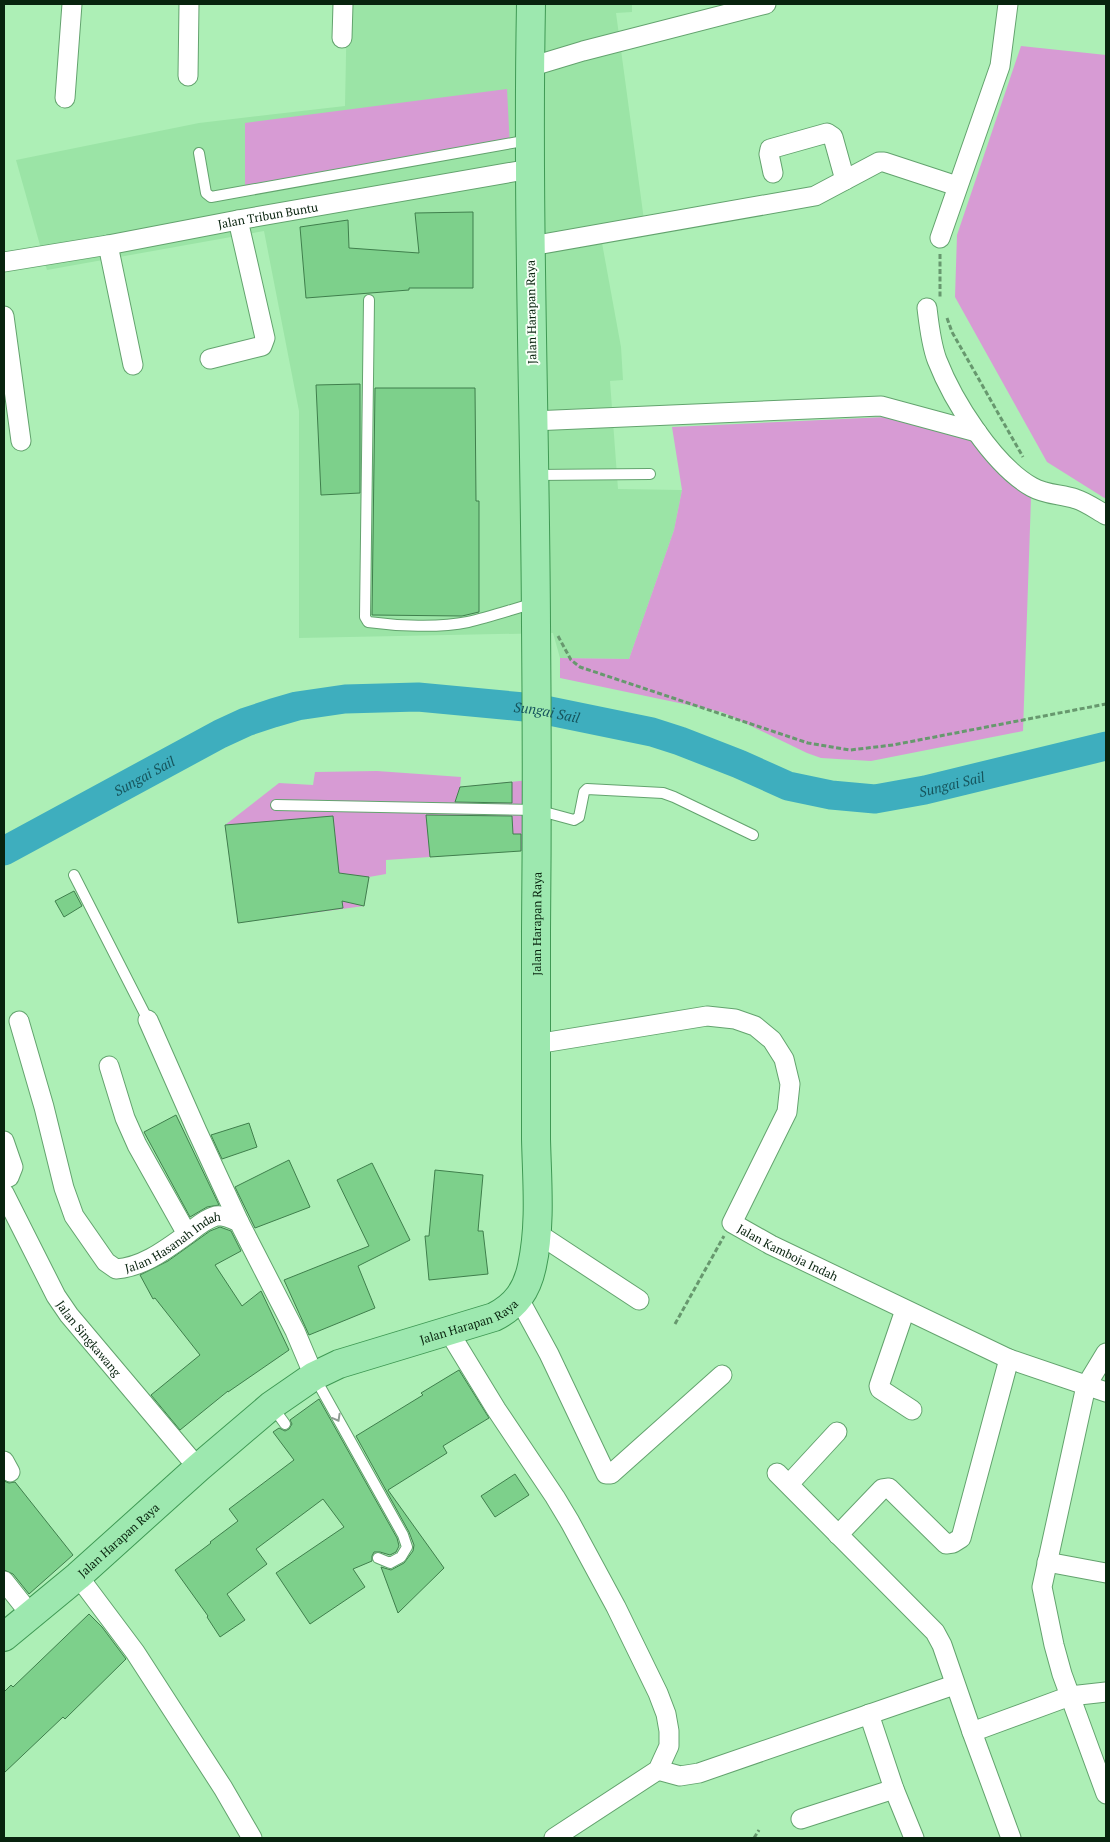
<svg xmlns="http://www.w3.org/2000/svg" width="1110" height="1842" viewBox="0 0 1110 1842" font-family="'PT Serif',serif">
	<rect width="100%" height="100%" fill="#adefb6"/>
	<path fill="#9be4a6" d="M 347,4 L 632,4 L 632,12 L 616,13 L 646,235 L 602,243 L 621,347 L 623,380 L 610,381 L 618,489 L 682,490 L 674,530 L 629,659 L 560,658 L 553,633 L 299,638 L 299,411 L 264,231 L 47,270 L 16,160 L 199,123 L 345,106 Z"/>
	<path fill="#d79bd4" d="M 1021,46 L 1106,55 L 1106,499 L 1047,462 L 955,297 L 957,235 Z
		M 507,89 L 510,148 L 245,187 L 245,123 Z
		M 886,417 L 972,440 L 1031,498 L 1023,731 L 871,761 L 821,758 L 807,753 L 722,712 L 560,678 L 560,658 L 629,659 L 674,530 L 682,490 L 672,427 Z
		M 377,771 L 461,777 L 460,787 L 529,780 L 531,850 L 386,860 L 386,874 L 369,877 L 364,906 L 238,923 L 225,825 L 279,783 L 313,785 L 315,772 Z"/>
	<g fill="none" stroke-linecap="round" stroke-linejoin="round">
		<path stroke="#3eaebe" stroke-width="29" id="s1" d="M 4,851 L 220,734 L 246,722 L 273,713 L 297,706 L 345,699 L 418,697 L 535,708 L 652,732 L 680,741 L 739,764 L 788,786 L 831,795 L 875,799 L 925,790 L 1106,746"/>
	</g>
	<path fill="#7dd08b" stroke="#3f7f4c" d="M 473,212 L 473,288 L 409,288 L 409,290 L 306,298 L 300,227 L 348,220 L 349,248 L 419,253 L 415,213 Z
		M 360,384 L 360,493 L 321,495 L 316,385 Z
		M 375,388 L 475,388 L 476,501 L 479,501 L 479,612 L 462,616 L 372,615 Z
		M 512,782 L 512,803 L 455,802 L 460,787 Z
		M 426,815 L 512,816 L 513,834 L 521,834 L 521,851 L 430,857 Z
		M 333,816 L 339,873 L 369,877 L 364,906 L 342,901 L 343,908 L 238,923 L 225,825 Z
		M 74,891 L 82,906 L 64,917 L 55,901 Z
		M 176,1115 L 219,1205 L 207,1207 L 190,1217 L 144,1132 Z
		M 249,1123 L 257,1147 L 222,1159 L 211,1135 Z
		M 289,1160 L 310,1207 L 255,1228 L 235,1187 Z
		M 372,1163 L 410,1240 L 358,1266 L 375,1308 L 309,1335 L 284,1280 L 369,1246 L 337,1180 Z
		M 435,1170 L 483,1175 L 478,1231 L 483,1231 L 488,1274 L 429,1280 L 425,1236 L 429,1236 Z
		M 220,1227 L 231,1231 L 241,1251 L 215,1265 L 242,1306 L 261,1291 L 289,1350 L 228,1392 L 228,1391 L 180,1430 L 151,1395 L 200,1355 L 155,1298 L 153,1299 L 140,1275 L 168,1261 L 210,1231 Z
		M 459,1370 L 489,1418 L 443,1446 L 447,1453 L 388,1490 L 444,1568 L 398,1613 L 381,1567 L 391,1570 L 404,1563 L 413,1551 L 414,1545 L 409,1532 L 356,1436 L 423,1395 L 421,1393 Z
		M 319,1399 L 397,1538 L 399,1546 L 396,1552 L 390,1555 L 380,1552 L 374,1552 L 372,1556 L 372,1561 L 353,1569 L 365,1587 L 310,1624 L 276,1573 L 344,1527 L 323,1499 L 256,1549 L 267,1564 L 227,1594 L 245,1620 L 220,1637 L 207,1617 L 208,1616 L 175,1570 L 211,1543 L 210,1542 L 238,1521 L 229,1509 L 294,1460 L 273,1432 L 279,1428 L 285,1431 L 289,1429 L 292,1424 L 290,1420 Z
		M 515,1474 L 529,1495 L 495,1517 L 481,1496 Z
		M 4,1481 L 9,1483 L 15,1482 L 73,1555 L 29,1594 L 13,1574 L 4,1570 Z
		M 89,1614 L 102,1627 L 126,1659 L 65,1719 L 63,1717 L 4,1773 L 4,1692 L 11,1685 L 13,1687 Z"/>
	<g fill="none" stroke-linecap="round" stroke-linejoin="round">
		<defs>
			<path id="lane" d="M 199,153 L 206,193 L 211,197 L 529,140
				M 369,300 L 365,617 L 368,622 C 397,626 439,628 468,622 C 490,617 513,609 535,603
				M 534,475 L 650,474
				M 276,805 L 537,810 L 574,820 L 579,817 L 584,792 L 587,789 L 663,793 L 674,797 L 753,835
				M 74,875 L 148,1020
				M 314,1376 L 403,1535 L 407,1547 L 401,1557 L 390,1563 L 378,1558
				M 272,1406 L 285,1424"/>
			<g id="street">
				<path d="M 342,38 L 343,4"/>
				<path d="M 530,67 L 583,51 L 766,4"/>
				<path d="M 188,76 L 189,4"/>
				<path d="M 65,98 L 72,4"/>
				<path d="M 773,173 L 769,154 L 770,149 L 827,133 L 833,137 L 845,180"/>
				<path d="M 940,238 L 1000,66 L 1008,4"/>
				<path d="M 108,245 L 133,365"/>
				<path d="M 531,246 L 815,196 L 879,162 L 884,162 L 957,186"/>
				<path id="s2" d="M 4,262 L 108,245 L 238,220 L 530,169"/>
				<path d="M 927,308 C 929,325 931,344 937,360 C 953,401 993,465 1032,487 C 1046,495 1061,494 1076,499 C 1086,502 1097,510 1106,515"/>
				<path d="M 4,316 L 21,441"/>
				<path d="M 210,359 L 262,346 L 265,338 L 238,220"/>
				<path d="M 532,421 L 881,406 L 977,432"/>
				<path d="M 148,1020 L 197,1131 L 239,1222"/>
				<path id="s3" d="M 19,1021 L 44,1107 L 64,1188 L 74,1216 L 106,1262 L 116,1269 C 143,1267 165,1250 186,1235 C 195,1228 205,1219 216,1216 C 224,1215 232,1219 239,1222 L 295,1331 L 314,1376"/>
				<path id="s4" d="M 536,1044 L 707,1016 L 735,1019 L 755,1026 L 772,1040 L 784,1059 L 790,1084 L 787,1112 L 732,1223 L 771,1245 L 1009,1359 L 1106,1392"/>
				<path d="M 109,1066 L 125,1118 L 137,1145 L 187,1234"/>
				<path d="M 4,1141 L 13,1167 L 9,1177 L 4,1179"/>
				<path id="s5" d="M 4,1193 L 56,1296 L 69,1315 L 198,1468"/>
				<path d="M 537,1233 L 639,1300"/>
				<path d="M 519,1299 L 549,1354 L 606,1474 L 611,1474 L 722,1375"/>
				<path d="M 905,1310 L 879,1386 L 880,1389 L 912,1410"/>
				<path d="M 449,1332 L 496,1409 L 555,1497 L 570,1522 L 616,1607 L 658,1693 L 666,1714 L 669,1731 L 669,1746 L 658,1770 L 554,1838"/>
				<path d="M 1106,1353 L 1086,1386 L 1042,1587 L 1054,1645 L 1062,1674 L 1106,1794"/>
				<path d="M 4,1461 L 10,1472"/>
				<path d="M 777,1473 L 935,1632 L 942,1645 L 972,1732 L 1070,1696 L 1106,1692"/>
				<path d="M 789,1484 L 837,1432"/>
				<path d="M 838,1535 L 882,1489 L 889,1488 L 946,1544 L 953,1543 L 961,1538 L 1009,1359"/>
				<path d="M 1047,1562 L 1106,1573"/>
				<path d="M 78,1576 L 135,1652 L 223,1788 L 252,1838"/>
				<path d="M 4,1581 L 31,1615"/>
				<path d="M 869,1714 L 894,1789 L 914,1838"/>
				<path d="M 972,1732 L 1011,1838"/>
				<path d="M 658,1770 L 680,1776 L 699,1773 L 954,1685"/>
				<path d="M 801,1819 L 894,1789"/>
			</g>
			<g id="primary">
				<path id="s6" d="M 4,1637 L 78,1576 L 198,1468 L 272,1405 L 314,1376 L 339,1364 L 494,1317 C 516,1306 527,1290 532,1266 C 541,1225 537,1181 536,1139 C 536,1070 536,1001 536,932 C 537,830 537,727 536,625 C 535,418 527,211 531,4"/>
			</g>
		</defs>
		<use href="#lane" stroke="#63a36e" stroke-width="12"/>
		<use href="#street" stroke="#63a36e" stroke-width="21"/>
		<use href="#primary" stroke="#3f9954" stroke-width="30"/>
		<path stroke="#67986e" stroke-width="3" stroke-dasharray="5 2.5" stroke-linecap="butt" d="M 940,254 L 940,298
			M 947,318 L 952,332 L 1023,457
			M 558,636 L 571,660 L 580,667 L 808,743 L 850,750 L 893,745 L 1106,704
			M 675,1324 L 724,1236
			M 754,1838 L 759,1830"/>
		<use href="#lane" stroke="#fff" stroke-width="10"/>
		<use href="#street" stroke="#fff" stroke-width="19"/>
		<use href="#primary" stroke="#9de8af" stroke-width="28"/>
	</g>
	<defs><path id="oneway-chevron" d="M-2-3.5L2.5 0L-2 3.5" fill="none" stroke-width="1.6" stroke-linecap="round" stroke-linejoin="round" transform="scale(1.25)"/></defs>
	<use stroke="#909c93" href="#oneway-chevron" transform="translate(337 1418) rotate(61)"/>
	<g text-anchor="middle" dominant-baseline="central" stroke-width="4" stroke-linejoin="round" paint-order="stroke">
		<g font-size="12" fill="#08230e" stroke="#f9fff9">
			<text stroke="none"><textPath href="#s2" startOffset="268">Jalan Tribun Buntu</textPath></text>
			<text transform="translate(531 312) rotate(-91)">Jalan Harapan Raya</text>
			<text stroke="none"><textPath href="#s6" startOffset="1004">Jalan Harapan Raya</textPath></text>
			<text stroke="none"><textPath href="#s3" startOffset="335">Jalan Hasanah Indah</textPath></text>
			<text stroke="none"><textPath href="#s4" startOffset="508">Jalan Kamboja Indah</textPath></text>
			<text stroke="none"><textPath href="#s6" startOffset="570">Jalan Harapan Raya</textPath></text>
			<text stroke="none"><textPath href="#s5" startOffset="169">Jalan Singkawang</textPath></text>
			<text stroke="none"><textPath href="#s6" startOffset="150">Jalan Harapan Raya</textPath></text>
		</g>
		<g font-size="14" font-style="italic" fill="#16555d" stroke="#f9fff9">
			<text stroke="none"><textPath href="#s1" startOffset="579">Sungai Sail</textPath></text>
			<text stroke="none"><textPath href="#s1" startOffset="159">Sungai Sail</textPath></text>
			<text stroke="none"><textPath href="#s1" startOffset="999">Sungai Sail</textPath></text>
		</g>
	</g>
	<rect width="1110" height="1842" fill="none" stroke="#08230e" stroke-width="10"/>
</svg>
